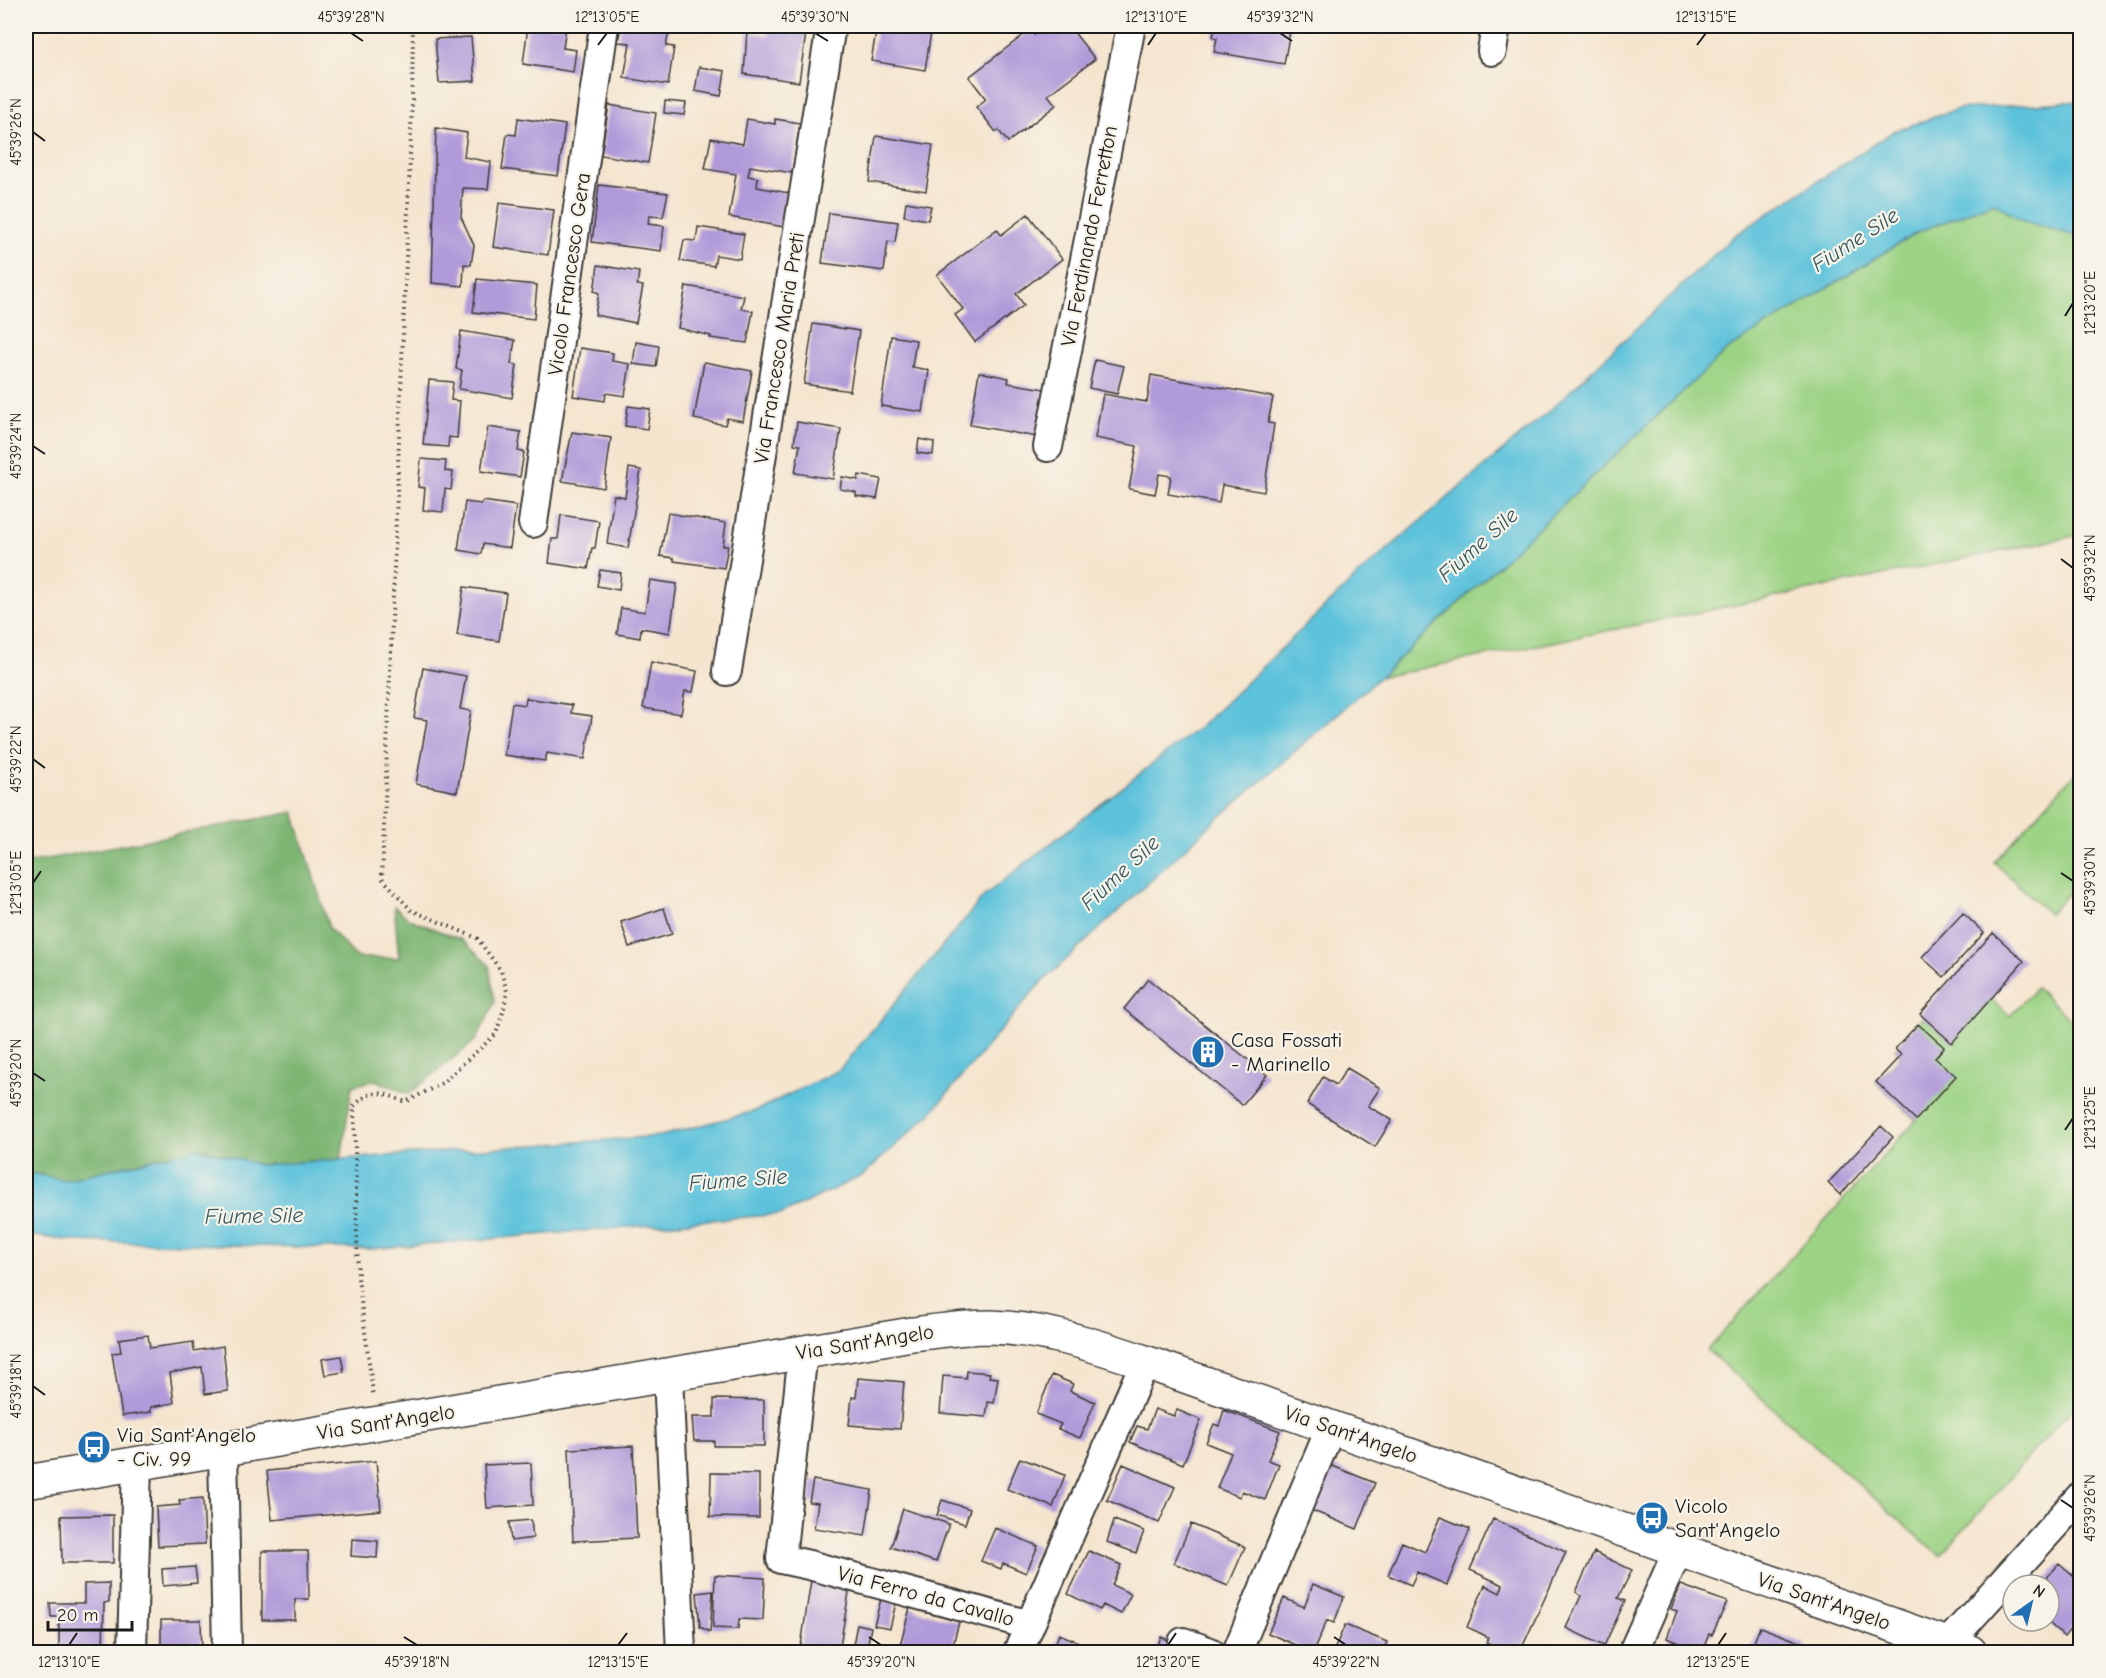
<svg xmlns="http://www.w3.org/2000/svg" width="2106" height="1678" viewBox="0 0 2106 1678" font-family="'Comic Neue',sans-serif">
	<rect width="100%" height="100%" fill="#f7f3e8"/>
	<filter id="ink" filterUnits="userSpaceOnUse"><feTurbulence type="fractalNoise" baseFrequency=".0167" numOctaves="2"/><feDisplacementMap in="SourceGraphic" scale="12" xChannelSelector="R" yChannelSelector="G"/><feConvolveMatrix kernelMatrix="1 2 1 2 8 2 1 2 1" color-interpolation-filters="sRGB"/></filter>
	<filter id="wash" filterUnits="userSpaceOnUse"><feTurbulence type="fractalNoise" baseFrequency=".008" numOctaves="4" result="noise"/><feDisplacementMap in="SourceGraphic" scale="24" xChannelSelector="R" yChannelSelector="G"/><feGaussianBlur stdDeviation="1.35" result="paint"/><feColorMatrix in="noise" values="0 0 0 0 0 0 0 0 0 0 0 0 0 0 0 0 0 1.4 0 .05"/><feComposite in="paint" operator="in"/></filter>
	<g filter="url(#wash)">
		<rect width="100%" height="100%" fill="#f5e5cf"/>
		<path fill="#9cd384" stroke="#5c7850" stroke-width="1.5" d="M 1994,202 L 2023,221 L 2080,237 L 2080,535 L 1380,677 L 1728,349 L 1918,232 Z
			M 2080,768 L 2080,880 L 2049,914 L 1994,862 Z
			M 2036,988 L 2080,1028 L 2080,1399 L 1940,1556 L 1707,1350 L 1916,1120 L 1876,1082 L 1901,1055 L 1895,1049 L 1924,1017 L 1952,1042 L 1991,999 L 2010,1016 Z"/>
		<path fill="#7db572" stroke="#4c6847" stroke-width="1.5" d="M 294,812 L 329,928 L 357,958 L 399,958 L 394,906 L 409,919 L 462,940 L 489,965 L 495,1002 L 476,1040 L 409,1094 L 375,1080 L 352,1086 L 341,1159 L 260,1165 L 199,1148 L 65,1180 L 26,1172 L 26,863 Z"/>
		<path fill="#5dc2db" stroke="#3c6f7c" stroke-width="1.5" d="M 2080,101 L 2080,237 L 2023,221 L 1994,202 L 1918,232 L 1728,349 L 1380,677 L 1206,829 L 1037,987 L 931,1113 L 863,1175 L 782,1214 L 370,1249 L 76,1241 L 26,1235 L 26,1172 L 65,1180 L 199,1148 L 260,1165 L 661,1136 L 755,1111 L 839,1070 L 985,895 L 1202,725 L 1359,574 L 1550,410 L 1734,236 L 1894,131 L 1958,109 Z"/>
		<g id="blocks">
			<path fill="#b09ad9" d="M 528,26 L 566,26 L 563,48 L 576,50 L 573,72 L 523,64 Z
				M 621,26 L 670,26 L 666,46 L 674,47 L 668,85 L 624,78 L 630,43 L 618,42 Z
				M 877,26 L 932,26 L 925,70 L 871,61 Z
				M 1047,26 L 1069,26 L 1095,59 L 1048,95 L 1056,105 L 1008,142 L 998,130 L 996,132 L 976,107 L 986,99 L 969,77 L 1030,30 L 1034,35 Z
				M 1215,26 L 1291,26 L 1284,64 L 1214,52 L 1217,38 L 1213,37 Z
				M 770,28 L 806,33 L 799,82 L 744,74 L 747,32 L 769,35 Z
				M 471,37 L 475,81 L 439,83 L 435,39 Z
				M 699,67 L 725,71 L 721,96 L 695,91 Z
				M 665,101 L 686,103 L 684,115 L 664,113 Z
				M 609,105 L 656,113 L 648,163 L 601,155 Z
				M 518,118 L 565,125 L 558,176 L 502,169 L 507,134 L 516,135 Z
				M 747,119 L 775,124 L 775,119 L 800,123 L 792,173 L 750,166 L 748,176 L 758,178 L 757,187 L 789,193 L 784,227 L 729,217 L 736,174 L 705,169 L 711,138 L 743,144 Z
				M 436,128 L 467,133 L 464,157 L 491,162 L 488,189 L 463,188 L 461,217 L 474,245 L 471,265 L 464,264 L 463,286 L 432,283 Z
				M 876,136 L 933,145 L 926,191 L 869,182 Z
				M 599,185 L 668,193 L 663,217 L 649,216 L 648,224 L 664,226 L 661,251 L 592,242 Z
				M 906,202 L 931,206 L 928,220 L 904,216 Z
				M 499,203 L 554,210 L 548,255 L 493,247 Z
				M 829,213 L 898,222 L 895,242 L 888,241 L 884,271 L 822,263 Z
				M 1028,214 L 1062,259 L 1016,294 L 1024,305 L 975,342 L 955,315 L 963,309 L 937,275 L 997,229 L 1001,235 Z
				M 698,227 L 744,234 L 740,259 L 716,255 L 714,266 L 680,261 L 684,240 L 696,241 Z
				M 598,265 L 639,272 L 637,285 L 643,286 L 636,323 L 595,315 L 599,293 L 594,291 Z
				M 477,279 L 537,285 L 534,319 L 473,312 Z
				M 686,286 L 744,296 L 741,309 L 753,311 L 747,343 L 710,338 L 711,336 L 678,328 Z
				M 813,324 L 859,331 L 850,391 L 804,384 Z
				M 461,331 L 515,340 L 511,364 L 517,365 L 512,398 L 459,389 L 462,370 L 456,369 Z
				M 891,336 L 916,340 L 912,367 L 929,370 L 923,412 L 881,406 Z
				M 636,342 L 659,346 L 656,367 L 633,364 Z
				M 580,348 L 613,353 L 612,361 L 630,364 L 625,396 L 606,393 L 605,401 L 573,396 Z
				M 1095,360 L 1124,366 L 1117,394 L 1089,388 Z
				M 704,362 L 752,371 L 743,421 L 727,418 L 725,425 L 694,419 Z
				M 979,372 L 1009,378 L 1008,383 L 1051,390 L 1043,438 L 970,425 Z
				M 1151,375 L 1273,397 L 1268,423 L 1274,424 L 1264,492 L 1222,485 L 1219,503 L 1168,494 L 1171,476 L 1159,474 L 1155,494 L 1129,489 L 1137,446 L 1095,438 L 1103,394 L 1147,402 Z
				M 429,380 L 453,382 L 451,400 L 460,401 L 457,438 L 449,437 L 448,447 L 423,445 Z
				M 628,406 L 650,409 L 647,429 L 625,426 Z
				M 797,422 L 841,429 L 833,479 L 795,473 L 800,445 L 794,444 Z
				M 488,427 L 521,432 L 518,451 L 524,452 L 520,477 L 481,471 Z
				M 572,432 L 611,438 L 604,488 L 562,481 Z
				M 919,439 L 934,442 L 933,455 L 917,453 Z
				M 421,459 L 446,461 L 445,471 L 453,472 L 451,490 L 445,489 L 443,512 L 423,510 L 425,488 L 418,487 Z
				M 629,468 L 641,470 L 628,548 L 607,544 L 614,495 L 625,497 Z
				M 859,475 L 881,479 L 877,499 L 856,496 L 856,492 L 840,489 L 842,477 L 858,480 Z
				M 483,501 L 516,506 L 510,548 L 483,544 L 481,554 L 458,550 L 465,502 L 481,504 Z
				M 668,513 L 726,523 L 723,546 L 728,546 L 724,568 L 674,561 L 674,558 L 660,556 Z
				M 561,515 L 599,521 L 595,548 L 592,548 L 588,569 L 549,563 L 552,539 L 558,539 Z
				M 600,570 L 621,573 L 619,590 L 597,586 Z
				M 650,580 L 677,584 L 670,633 L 641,628 L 640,638 L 617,634 L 621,608 L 645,612 Z
				M 464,587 L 506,593 L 499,641 L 457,635 Z
				M 651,662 L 697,671 L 693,692 L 685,691 L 681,714 L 643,708 Z
				M 423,668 L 466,676 L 460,709 L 471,711 L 457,792 L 416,784 L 427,720 L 414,718 Z
				M 526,698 L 572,705 L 571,713 L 592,716 L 585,759 L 547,753 L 545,761 L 504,755 L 512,703 L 525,705 Z
				M 664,908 L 672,934 L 629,947 L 621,922 Z
				M 1963,913 L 1984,933 L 1944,977 L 1922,957 Z
				M 1993,933 L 2024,961 L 1952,1043 L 1920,1014 Z
				M 1148,979 L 1267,1075 L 1242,1105 L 1124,1009 Z
				M 1918,1024 L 1944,1047 L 1935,1058 L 1956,1076 L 1916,1120 L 1876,1082 L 1901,1055 L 1895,1049 Z
				M 1347,1068 L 1380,1088 L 1368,1106 L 1392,1120 L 1375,1147 L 1307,1104 L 1323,1077 L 1336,1085 Z
				M 1881,1126 L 1893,1137 L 1840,1195 L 1828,1183 Z
				M 148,1335 L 150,1348 L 193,1342 L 194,1351 L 223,1346 L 228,1391 L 205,1394 L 202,1367 L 170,1373 L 174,1403 L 151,1407 L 151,1412 L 122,1416 L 112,1353 L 121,1352 L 119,1339 Z
				M 341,1356 L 344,1372 L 325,1375 L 322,1359 Z
				M 967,1371 L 990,1373 L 989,1377 L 998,1378 L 994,1403 L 988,1402 L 986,1417 L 940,1413 L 943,1376 L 966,1378 Z
				M 1052,1375 L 1073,1384 L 1070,1391 L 1095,1402 L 1080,1438 L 1058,1429 L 1061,1424 L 1036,1414 Z
				M 858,1378 L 904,1382 L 900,1429 L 849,1425 L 852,1397 L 856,1398 Z
				M 714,1399 L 764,1400 L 764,1446 L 714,1446 L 714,1441 L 694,1441 L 692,1417 L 714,1417 Z
				M 1155,1409 L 1174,1416 L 1177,1410 L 1201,1420 L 1183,1464 L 1130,1442 L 1137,1426 L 1147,1429 Z
				M 1224,1410 L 1280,1431 L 1268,1460 L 1279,1464 L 1265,1500 L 1242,1491 L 1240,1497 L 1217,1488 L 1231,1453 L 1206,1443 L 1214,1424 L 1219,1426 Z
				M 633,1446 L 637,1538 L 573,1541 L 569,1449 Z
				M 1020,1458 L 1065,1475 L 1053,1507 L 1007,1489 Z
				M 376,1461 L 381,1510 L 272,1520 L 267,1471 Z
				M 531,1463 L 533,1505 L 487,1508 L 484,1465 Z
				M 1123,1464 L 1175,1487 L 1159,1523 L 1107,1500 Z
				M 1330,1465 L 1375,1483 L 1357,1529 L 1311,1510 Z
				M 711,1473 L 759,1474 L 759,1518 L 710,1517 Z
				M 813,1480 L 872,1490 L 865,1536 L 814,1528 L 818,1503 L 809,1502 Z
				M 203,1498 L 205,1544 L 158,1546 L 156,1507 L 180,1505 L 179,1500 Z
				M 942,1500 L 970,1509 L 965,1524 L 937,1515 Z
				M 903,1509 L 949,1524 L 936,1562 L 891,1547 Z
				M 113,1515 L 113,1563 L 62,1563 L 61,1516 Z
				M 1440,1517 L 1470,1529 L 1447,1585 L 1417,1572 L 1411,1585 L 1388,1575 L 1402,1542 L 1425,1552 Z
				M 1493,1519 L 1566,1552 L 1520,1652 L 1506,1652 L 1486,1643 L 1488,1637 L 1467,1627 L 1485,1585 L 1500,1593 L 1503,1585 L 1470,1570 Z
				M 531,1520 L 533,1538 L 511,1541 L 509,1522 Z
				M 1114,1520 L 1144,1531 L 1136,1553 L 1107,1542 Z
				M 1191,1524 L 1245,1547 L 1228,1586 L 1174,1563 Z
				M 995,1528 L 1038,1546 L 1026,1573 L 1003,1563 L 1001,1569 L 981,1561 Z
				M 352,1539 L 378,1541 L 377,1558 L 351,1556 Z
				M 262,1551 L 308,1551 L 309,1599 L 295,1599 L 295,1620 L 262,1620 Z
				M 1089,1551 L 1121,1565 L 1112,1585 L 1131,1594 L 1121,1614 L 1103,1605 L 1100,1610 L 1068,1594 Z
				M 1594,1552 L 1632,1570 L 1618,1598 L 1625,1601 L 1604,1646 L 1566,1628 L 1581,1596 L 1576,1592 Z
				M 2059,1564 L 2080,1582 L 2080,1617 L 2064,1637 L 2047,1621 L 2049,1621 L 2049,1585 L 2040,1585 Z
				M 195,1567 L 197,1583 L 163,1586 L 162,1569 Z
				M 715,1575 L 765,1578 L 763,1620 L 739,1619 L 738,1629 L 713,1628 Z
				M 811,1580 L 850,1586 L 839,1652 L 800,1652 Z
				M 109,1583 L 109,1602 L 104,1603 L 103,1652 L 59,1652 L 59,1617 L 51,1617 L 50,1603 L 84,1603 L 84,1584 Z
				M 1313,1584 L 1344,1597 L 1334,1623 L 1327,1620 L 1313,1652 L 1311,1652 L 1268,1633 L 1284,1598 L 1304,1607 Z
				M 1681,1585 L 1727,1602 L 1712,1635 L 1709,1634 L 1702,1652 L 1667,1638 L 1677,1611 L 1671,1609 Z
				M 713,1591 L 710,1632 L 700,1627 L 697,1593 Z
				M 881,1599 L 896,1603 L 890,1628 L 874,1625 Z
				M 910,1608 L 959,1622 L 951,1652 L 898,1652 Z
				M 161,1620 L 201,1620 L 202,1652 L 161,1652 Z
				M 857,1624 L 871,1627 L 867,1648 L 853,1645 Z
				M 1345,1625 L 1387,1642 L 1383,1652 L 1333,1652 Z
				M 1760,1627 L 1805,1644 L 1804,1647 L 1817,1652 L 1750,1652 Z
				M 1059,1634 L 1103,1652 L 1052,1652 Z
				M 1161,1637 L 1198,1652 L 1155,1652 Z"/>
		</g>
	</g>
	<g filter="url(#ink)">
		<use href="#blocks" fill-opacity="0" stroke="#3d3a37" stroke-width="1.5"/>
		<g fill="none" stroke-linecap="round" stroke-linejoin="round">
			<defs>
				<path id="minor" d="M 1492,51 L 1496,26
					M 1048,447 L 1131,26
					M 533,523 L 604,26
					M 727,671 L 831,26
					M 803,1351 L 781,1559 L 809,1565 L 1030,1625 L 1145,1362
					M 668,1376 L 681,1652
					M 223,1448 L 227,1652
					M 1183,1642 L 1210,1652
					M 1947,1644 L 2080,1497
					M 132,1652 L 137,1463
					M 1018,1652 L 1030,1625
					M 1237,1652 L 1331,1427
					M 1633,1652 L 1678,1550"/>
				<path id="tertiary" d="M 26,1482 L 912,1334 C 938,1331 965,1327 991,1327 C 1045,1329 1095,1345 1145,1362 L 1970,1652"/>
			</defs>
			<use href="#minor" stroke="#3d3a37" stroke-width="32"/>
			<use href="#tertiary" stroke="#3d3a37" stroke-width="36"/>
			<path stroke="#3d3a37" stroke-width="4" stroke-dasharray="1.5 4.5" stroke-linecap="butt" d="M 373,1393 L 358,1278 L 354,1106 C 374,1086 382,1093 406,1102 L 442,1083 L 496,1034 L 504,1009 L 507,991 L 501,971 L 477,938 L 411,910 L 382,878 L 412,105 L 413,26"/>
			<use href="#minor" stroke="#fff" stroke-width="28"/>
			<use href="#tertiary" stroke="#fff" stroke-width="33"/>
		</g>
	</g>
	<path fill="none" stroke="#1c1c1c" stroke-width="2" d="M 351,33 L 363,41M 815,33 L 828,41M 1280,33 L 1292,41M 598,45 L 607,33M 1148,45 L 1156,33M 1697,45 L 1706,33M 33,132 L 45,141M 2065,316 L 2073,303M 33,446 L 45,454M 2061,559 L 2073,568M 33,759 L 45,768M 2061,873 L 2073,881M 33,883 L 41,871M 33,1073 L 45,1081M 2065,1130 L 2073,1118M 33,1386 L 45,1395M 2061,1500 L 2073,1508M 404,1637 L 417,1645M 869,1637 L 881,1645M 1334,1637 L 1346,1645M 69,1645 L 77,1633M 618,1645 L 627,1633M 1168,1645 L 1176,1633M 1718,1645 L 1726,1633"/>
	<defs>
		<symbol id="building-disc" viewBox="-11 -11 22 22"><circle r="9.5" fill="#1f6fb2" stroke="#f7f3e8"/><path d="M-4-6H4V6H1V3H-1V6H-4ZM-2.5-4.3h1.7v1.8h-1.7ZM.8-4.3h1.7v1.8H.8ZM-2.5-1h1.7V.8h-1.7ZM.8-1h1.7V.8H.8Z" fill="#fff"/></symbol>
		<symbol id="bus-disc" viewBox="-11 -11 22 22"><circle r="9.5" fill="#1f6fb2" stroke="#f7f3e8"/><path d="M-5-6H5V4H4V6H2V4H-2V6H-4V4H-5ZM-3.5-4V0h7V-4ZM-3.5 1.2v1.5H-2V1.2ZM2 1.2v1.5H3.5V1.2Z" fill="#fff"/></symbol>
	</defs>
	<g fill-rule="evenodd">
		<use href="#building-disc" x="1189" y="1033" width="38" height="38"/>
		<use href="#bus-disc" x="75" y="1428" width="38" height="38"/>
		<use href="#bus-disc" x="1633" y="1499" width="38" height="38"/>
	</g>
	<g text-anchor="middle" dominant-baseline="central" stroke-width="4.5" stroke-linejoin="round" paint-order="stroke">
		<g font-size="21" fill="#1c1c1c" stroke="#f7f3e8">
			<text transform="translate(1089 236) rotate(-79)">Via Ferdinando Ferretton</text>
			<text transform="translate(569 274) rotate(-82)">Vicolo Francesco Gera</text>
			<text transform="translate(779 348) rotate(-81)">Via Francesco Maria Preti</text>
			<text transform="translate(865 1342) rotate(-9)">Via Sant'Angelo</text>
			<text transform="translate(386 1422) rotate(-9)">Via Sant'Angelo</text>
			<text transform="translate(1351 1434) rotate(19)">Via Sant'Angelo</text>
			<text transform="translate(926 1596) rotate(15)">Via Ferro da Cavallo</text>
			<text transform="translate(1824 1601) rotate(19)">Via Sant'Angelo</text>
		</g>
		<g font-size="21" fill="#1c1c1c" stroke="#f7f3e8" text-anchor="start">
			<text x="1231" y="1040">Casa Fossati<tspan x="1231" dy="24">- Marinello</tspan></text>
			<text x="117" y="1435">Via Sant'Angelo<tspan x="117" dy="24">- Civ. 99</tspan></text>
			<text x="1675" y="1506">Vicolo<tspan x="1675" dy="24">Sant'Angelo</tspan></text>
		</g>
		<g font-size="22" font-style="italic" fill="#33565f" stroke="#f7f3e8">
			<text transform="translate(1855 240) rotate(-33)">Fiume Sile</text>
			<text transform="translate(1478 545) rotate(-42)">Fiume Sile</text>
			<text transform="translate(1120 873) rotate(-43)">Fiume Sile</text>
			<text transform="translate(738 1180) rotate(-4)">Fiume Sile</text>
			<text transform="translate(254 1216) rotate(-1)">Fiume Sile</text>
		</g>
	</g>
	<rect width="2106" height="1678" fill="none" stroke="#f7f3e8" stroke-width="66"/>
	<g transform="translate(2031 1603) rotate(34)"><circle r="28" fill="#f7f3e8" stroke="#9f9d96" stroke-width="1.5"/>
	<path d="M0-4.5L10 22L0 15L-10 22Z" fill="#1f6fb2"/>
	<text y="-9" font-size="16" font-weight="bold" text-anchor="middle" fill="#1c1c1c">N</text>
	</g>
	<path d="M48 1621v9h84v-9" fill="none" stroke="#1c1c1c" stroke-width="3"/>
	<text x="57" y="1621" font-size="18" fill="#1c1c1c" stroke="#f7f3e8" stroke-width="4.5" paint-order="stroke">20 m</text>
	<rect x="33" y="33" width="2040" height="1612" fill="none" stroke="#1c1c1c" stroke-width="2"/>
	<g font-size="15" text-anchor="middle" fill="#1c1c1c">
		<text x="351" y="22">45°39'28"N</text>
		<text x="607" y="22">12°13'05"E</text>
		<text x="815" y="22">45°39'30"N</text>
		<text x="1156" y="22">12°13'10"E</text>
		<text x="1280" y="22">45°39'32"N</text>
		<text x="1706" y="22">12°13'15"E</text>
		<text transform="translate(16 132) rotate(-90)" y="5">45°39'26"N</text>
		<text transform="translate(2090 303) rotate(-90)" y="5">12°13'20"E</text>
		<text transform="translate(16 446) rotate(-90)" y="5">45°39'24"N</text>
		<text transform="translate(2090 568) rotate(-90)" y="5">45°39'32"N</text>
		<text transform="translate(16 759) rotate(-90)" y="5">45°39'22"N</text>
		<text transform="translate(2090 881) rotate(-90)" y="5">45°39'30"N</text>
		<text transform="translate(16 883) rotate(-90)" y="5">12°13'05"E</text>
		<text transform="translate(16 1073) rotate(-90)" y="5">45°39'20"N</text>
		<text transform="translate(2090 1118) rotate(-90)" y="5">12°13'25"E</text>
		<text transform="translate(16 1386) rotate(-90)" y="5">45°39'18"N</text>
		<text transform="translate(2090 1508) rotate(-90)" y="5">45°39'26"N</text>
		<text x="69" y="1667">12°13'10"E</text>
		<text x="417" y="1667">45°39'18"N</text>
		<text x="618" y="1667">12°13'15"E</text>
		<text x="881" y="1667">45°39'20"N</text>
		<text x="1168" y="1667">12°13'20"E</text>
		<text x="1346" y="1667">45°39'22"N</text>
		<text x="1718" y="1667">12°13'25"E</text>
	</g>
</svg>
